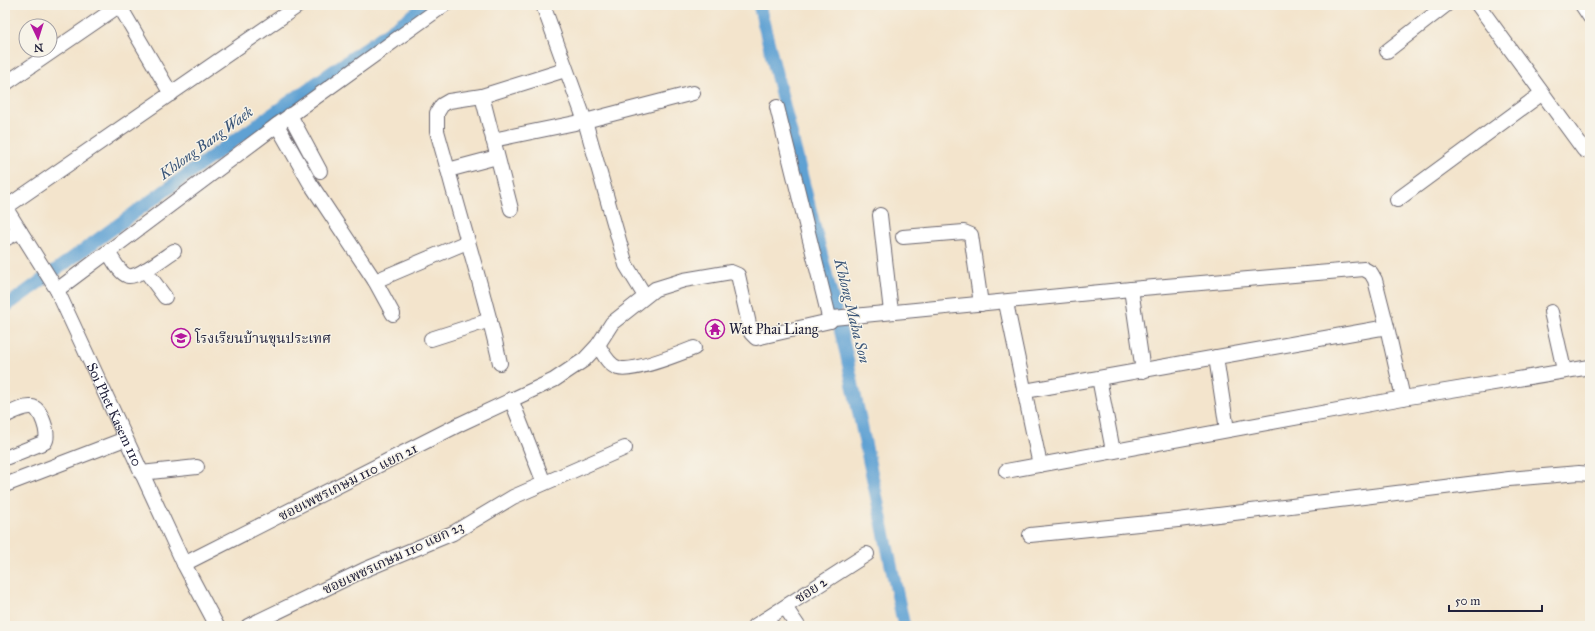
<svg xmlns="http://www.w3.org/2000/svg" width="1595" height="631" viewBox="0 0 1595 631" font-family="'IM FELL Great Primer','Noto Serif Thai',serif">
	<rect width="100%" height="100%" fill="#f7f3e8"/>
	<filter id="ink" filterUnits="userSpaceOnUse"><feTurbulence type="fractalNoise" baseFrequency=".025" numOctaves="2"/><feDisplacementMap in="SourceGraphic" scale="8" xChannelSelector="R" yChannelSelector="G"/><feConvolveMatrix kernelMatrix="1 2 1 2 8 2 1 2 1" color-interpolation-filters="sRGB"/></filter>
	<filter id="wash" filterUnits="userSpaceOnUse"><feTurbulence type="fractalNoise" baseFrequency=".012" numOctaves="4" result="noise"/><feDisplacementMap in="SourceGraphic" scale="16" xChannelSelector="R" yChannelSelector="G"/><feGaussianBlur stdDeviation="0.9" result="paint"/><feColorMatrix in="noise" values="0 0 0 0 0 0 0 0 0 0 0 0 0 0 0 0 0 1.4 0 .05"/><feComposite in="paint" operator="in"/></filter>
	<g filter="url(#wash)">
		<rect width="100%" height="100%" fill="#f3e4cc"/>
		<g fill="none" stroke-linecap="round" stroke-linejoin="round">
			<path stroke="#5fa1d3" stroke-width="13" d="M 759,5 L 846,353 L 904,626
				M 5,307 L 214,155 L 427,5"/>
		</g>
	</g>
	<g filter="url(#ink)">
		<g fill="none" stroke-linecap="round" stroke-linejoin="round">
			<defs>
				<g id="minor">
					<path d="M 119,5 L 171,94"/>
					<path d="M 543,5 L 585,121 L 626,265 L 645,296"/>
					<path d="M 1478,5 L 1584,150"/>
					<path d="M 1582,5 L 1590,17"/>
					<path d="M 1387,51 L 1446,5"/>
					<path d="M 5,84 L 120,5"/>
					<path d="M 482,96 L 511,209"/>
					<path d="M 777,107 L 830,321"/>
					<path d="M 290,115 L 320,171"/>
					<path d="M 277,125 L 310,183 L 375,281 L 393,314"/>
					<path d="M 493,140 L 585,121 L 693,93"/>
					<path d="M 497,157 L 448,170 C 465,235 486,298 500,363"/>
					<path d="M 448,170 L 437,131 L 437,113 L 442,105 L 449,101 L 482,96 L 565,70"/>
					<path d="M 1397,200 L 1541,94"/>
					<path id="s1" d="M 5,207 L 57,290 L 184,564 L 217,626"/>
					<path d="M 5,208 L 299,5"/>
					<path d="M 880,215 L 891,312"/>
					<path d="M 903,237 L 964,232 L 971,235 L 981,304"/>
					<path d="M 5,239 L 20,231"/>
					<path d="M 108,252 C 113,259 119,273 128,276 C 138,278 166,256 174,251"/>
					<path d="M 145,270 L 165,297"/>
					<path d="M 375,281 L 467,242"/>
					<path d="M 1131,289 L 1143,371"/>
					<path d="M 57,290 L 277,125 L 444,5"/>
					<path d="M 1006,303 L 1040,465"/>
					<path d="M 1551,312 L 1564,370"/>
					<path d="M 431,339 L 490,320"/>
					<path d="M 598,345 C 603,353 608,365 618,368 C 632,373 679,354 694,348"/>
					<path d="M 1216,357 L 1227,430"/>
					<path d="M 1099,378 L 1113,451"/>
					<path d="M 1025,391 L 1387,327"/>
					<path d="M 511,399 L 544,483"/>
					<path d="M 5,416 C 13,412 23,406 32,407 C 41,408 50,435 45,442 L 5,458"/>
					<path d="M 1006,471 L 1403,398 L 1590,367"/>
					<path d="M 141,473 L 197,467"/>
					<path d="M 5,485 L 125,439"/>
					<path d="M 1030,535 L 1178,520 L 1509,479 L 1579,473 L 1590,474"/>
					<path d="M 184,564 L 460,424 L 554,380 L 584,360 L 598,345 L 612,323 L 655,289 L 684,280 L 731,272 L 738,275 L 751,333 L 756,338 L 830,321 L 833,318 L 1131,289 L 1364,269 L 1371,273 L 1375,280 L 1387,327 L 1403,398"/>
					<path d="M 785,607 L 798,626"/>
					<path d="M 248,626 L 364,570 L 453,533 L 513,497 L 625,448"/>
					<path d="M 755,626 L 867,554"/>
				</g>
			</defs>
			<use href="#minor" stroke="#6b666e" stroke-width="16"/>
			<use href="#minor" stroke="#fff" stroke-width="14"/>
		</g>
	</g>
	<defs>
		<symbol id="temple-ring" viewBox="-11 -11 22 22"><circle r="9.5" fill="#f7f3e8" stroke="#b5179e" stroke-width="1.5"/><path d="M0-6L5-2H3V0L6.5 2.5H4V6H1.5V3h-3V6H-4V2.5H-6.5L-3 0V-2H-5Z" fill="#b5179e"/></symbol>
		<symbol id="school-ring" viewBox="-11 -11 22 22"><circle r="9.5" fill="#f7f3e8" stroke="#b5179e" stroke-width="1.5"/><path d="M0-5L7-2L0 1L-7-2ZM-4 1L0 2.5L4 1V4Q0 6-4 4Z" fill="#b5179e"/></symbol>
	</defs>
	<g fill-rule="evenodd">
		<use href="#temple-ring" x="704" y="318" width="22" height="22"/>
		<use href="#school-ring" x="170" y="327" width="22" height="22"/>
	</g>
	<g text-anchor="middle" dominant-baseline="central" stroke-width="3" stroke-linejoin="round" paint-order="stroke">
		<g font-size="14" fill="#22223b" stroke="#f7f3e8" text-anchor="start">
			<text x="729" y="329">Wat Phai Liang</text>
			<text x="195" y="338">โรงเรียนบ้านขุนประเทศ</text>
		</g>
		<g font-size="14" fill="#22223b" stroke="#f7f3e8">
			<text stroke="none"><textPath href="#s1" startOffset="235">Soi Phet Kasem 110</textPath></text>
			<text transform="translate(348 482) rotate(-27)">ซอยเพชรเกษม 110 แยก 21</text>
			<text transform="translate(393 558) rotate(-25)">ซอยเพชรเกษม 110 แยก 23</text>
			<text transform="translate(811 590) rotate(-33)">ซอย 2</text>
		</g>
		<g font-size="15" font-style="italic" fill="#3a5578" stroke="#f7f3e8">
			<text transform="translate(206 143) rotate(-36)">Khlong Bang Waek</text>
			<text transform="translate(852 311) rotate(76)">Khlong Maha Son</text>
		</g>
	</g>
	<rect width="1595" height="631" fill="none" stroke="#f7f3e8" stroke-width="20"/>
	<g transform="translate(38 38) rotate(176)"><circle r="19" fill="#f7f3e8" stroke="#a29fa3"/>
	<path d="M0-3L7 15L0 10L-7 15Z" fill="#b5179e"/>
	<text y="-6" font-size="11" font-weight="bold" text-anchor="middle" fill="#22223b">N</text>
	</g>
	<path d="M1449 605v6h93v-6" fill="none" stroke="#22223b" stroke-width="2"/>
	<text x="1455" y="605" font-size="12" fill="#22223b" stroke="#f7f3e8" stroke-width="3" paint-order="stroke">50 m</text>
</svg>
